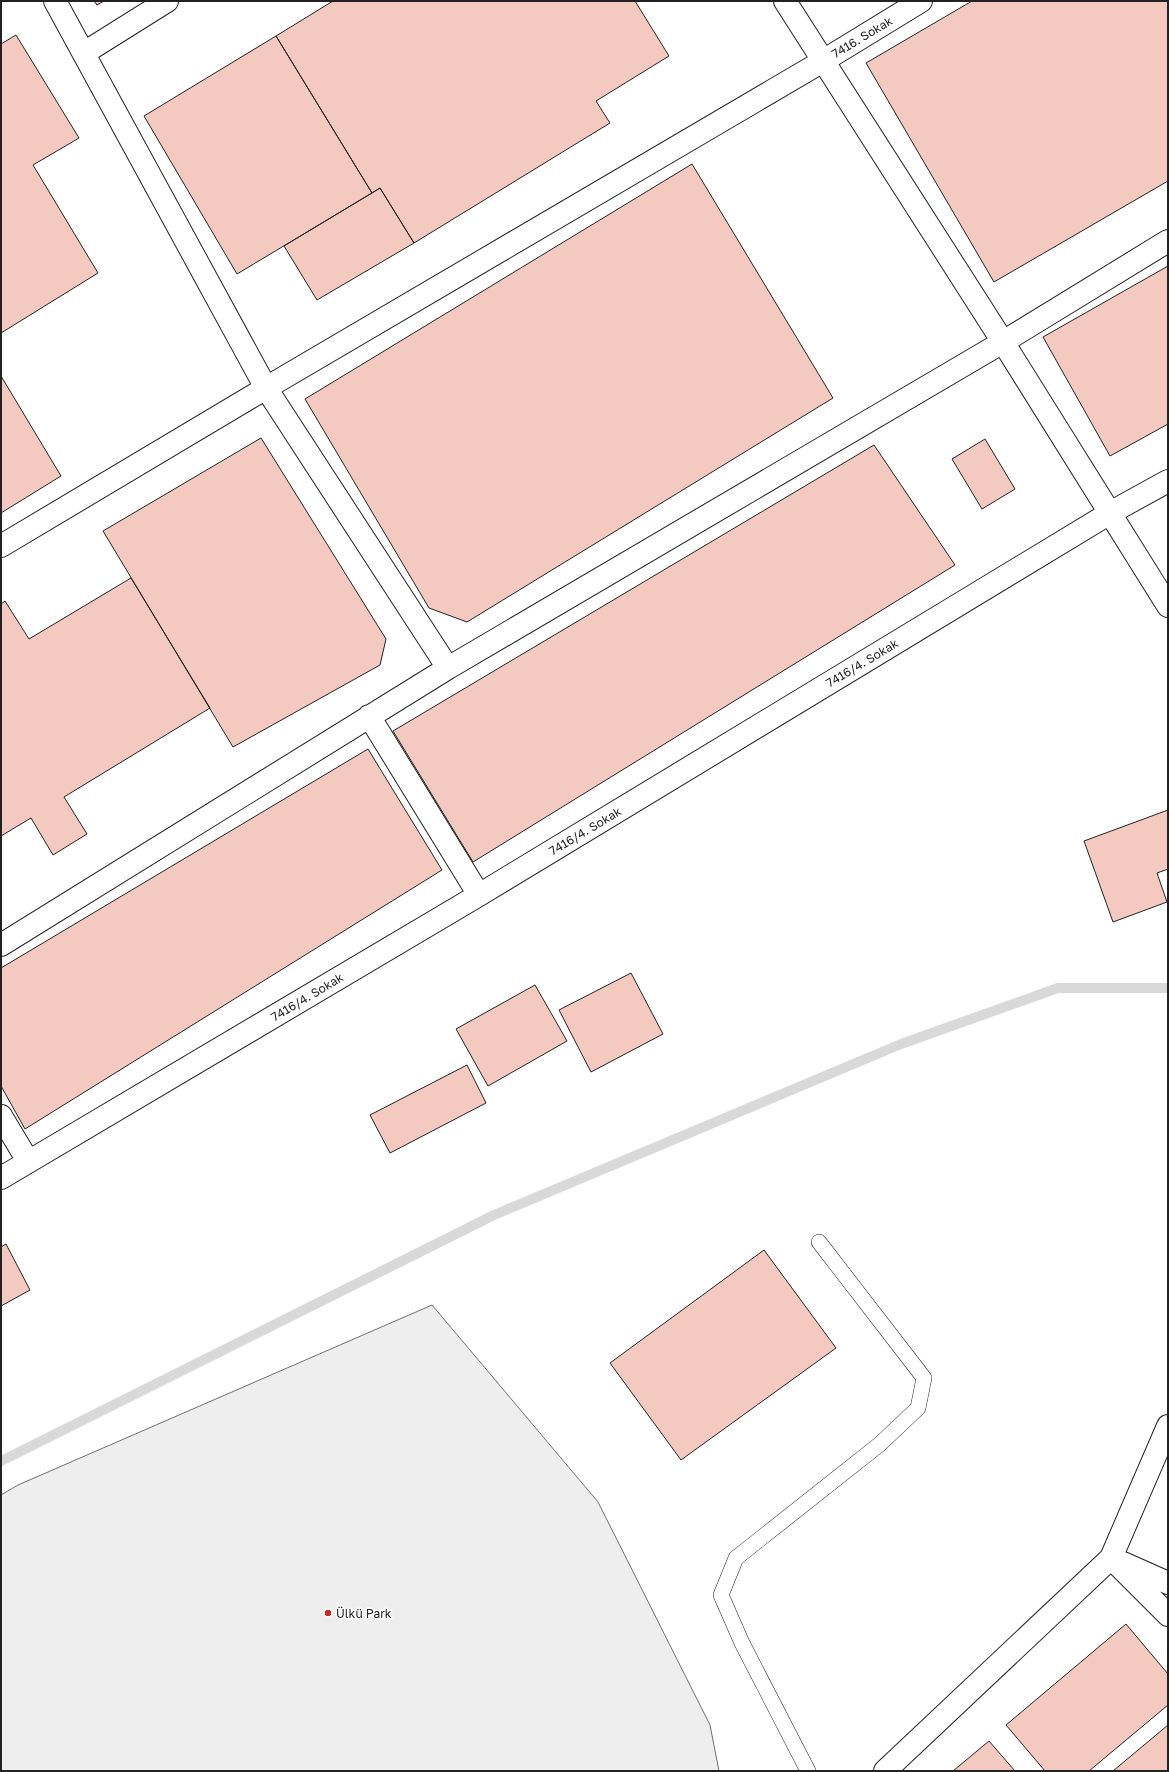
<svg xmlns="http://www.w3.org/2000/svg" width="1169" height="1772" viewBox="0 0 1169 1772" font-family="'Golos Text',sans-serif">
	<rect width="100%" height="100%" fill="#fff"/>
	<path fill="#eee" stroke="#6f6f6f" d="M 432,1305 L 598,1502 L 710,1725 L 719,1771 L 1,1771 L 1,1495 L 18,1485 Z"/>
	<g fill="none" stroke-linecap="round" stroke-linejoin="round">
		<path stroke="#d9d9d9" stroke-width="10" d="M 1,1461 L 494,1215 L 901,1044 L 1058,988 L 1168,988"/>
	</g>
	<path fill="#f3c9c0" stroke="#222" d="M 94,1 L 104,1 L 97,5 Z
		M 333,1 L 635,1 L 669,56 L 596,101 L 610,123 L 414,243 L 380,188 L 372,193 L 276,36 Z
		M 972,1 L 1168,1 L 1168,181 L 994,282 L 866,63 Z
		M 16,35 L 79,138 L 33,165 L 98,273 L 1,333 L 1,44 Z
		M 276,36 L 372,193 L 237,274 L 144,116 Z
		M 692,164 L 833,398 L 467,622 L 429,608 L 305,399 Z
		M 380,188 L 414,243 L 317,300 L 284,246 Z
		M 1168,266 L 1168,424 L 1110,456 L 1043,337 Z
		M 1,376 L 61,476 L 1,513 Z
		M 261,438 L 386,639 L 380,665 L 233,747 L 103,531 Z
		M 985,439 L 1015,489 L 982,509 L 952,459 Z
		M 874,445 L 955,565 L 473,862 L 393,731 Z
		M 131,578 L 210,708 L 64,797 L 87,834 L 53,855 L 31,818 L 1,836 L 1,604 L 5,601 L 29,639 Z
		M 368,749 L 442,870 L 25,1129 L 1,1086 L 1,968 Z
		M 1168,810 L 1168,869 L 1157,873 L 1167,902 L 1113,922 L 1084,841 Z
		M 631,973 L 663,1034 L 591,1072 L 559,1010 Z
		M 535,985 L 567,1041 L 488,1086 L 456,1029 Z
		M 467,1065 L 486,1103 L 390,1153 L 370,1115 Z
		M 6,1244 L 30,1290 L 1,1306 L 1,1247 Z
		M 764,1250 L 836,1348 L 681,1460 L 610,1363 Z
		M 1126,1624 L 1168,1674 L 1168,1705 L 1089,1771 L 1045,1771 L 1006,1725 Z
		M 1168,1725 L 1168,1771 L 1113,1771 Z
		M 989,1741 L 1015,1771 L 953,1771 Z"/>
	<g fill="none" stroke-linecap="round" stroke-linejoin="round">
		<defs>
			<path id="lane" d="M 808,1771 L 742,1643 L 721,1595 L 736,1558 L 880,1444 L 918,1408 L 924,1378 L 819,1242"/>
			<path id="street" d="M 55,1 L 266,388 L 448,668
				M 785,1 L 1003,342 L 1168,606
				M 84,53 L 167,1
				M 1,546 L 266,388 L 823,61 L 921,1
				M 369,716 L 479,895
				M 1,945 L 448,668 L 1003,342 L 1168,241
				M 1,1116 L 28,1161
				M 1,1178 L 479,895 L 1110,513 L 1168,481
				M 1111,1558 L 1168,1615
				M 1123,1563 L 1168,1583
				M 885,1771 L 1111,1558 L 1168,1426"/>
		</defs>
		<use href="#lane" stroke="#222" stroke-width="16"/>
		<use href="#street" stroke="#222" stroke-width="24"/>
		<use href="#lane" stroke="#fff" stroke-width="15"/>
		<use href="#street" stroke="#fff" stroke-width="22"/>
	</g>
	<circle fill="#c62828" stroke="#fff" stroke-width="1.5" cx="328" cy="1613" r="4"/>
	<g text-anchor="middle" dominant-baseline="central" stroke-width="3" stroke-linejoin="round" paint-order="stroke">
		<g font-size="12" fill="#222" stroke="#fff">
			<text transform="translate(862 37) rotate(-31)">7416. Sokak</text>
			<text transform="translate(862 663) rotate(-31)">7416/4. Sokak</text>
			<text transform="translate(585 831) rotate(-31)">7416/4. Sokak</text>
			<text transform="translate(307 997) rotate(-31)">7416/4. Sokak</text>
		</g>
		<g font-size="12" fill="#222" stroke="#fff" text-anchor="start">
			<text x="336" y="1613">Ülkü Park</text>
		</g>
	</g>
	<rect width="1169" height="1772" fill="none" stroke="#222222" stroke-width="4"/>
</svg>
